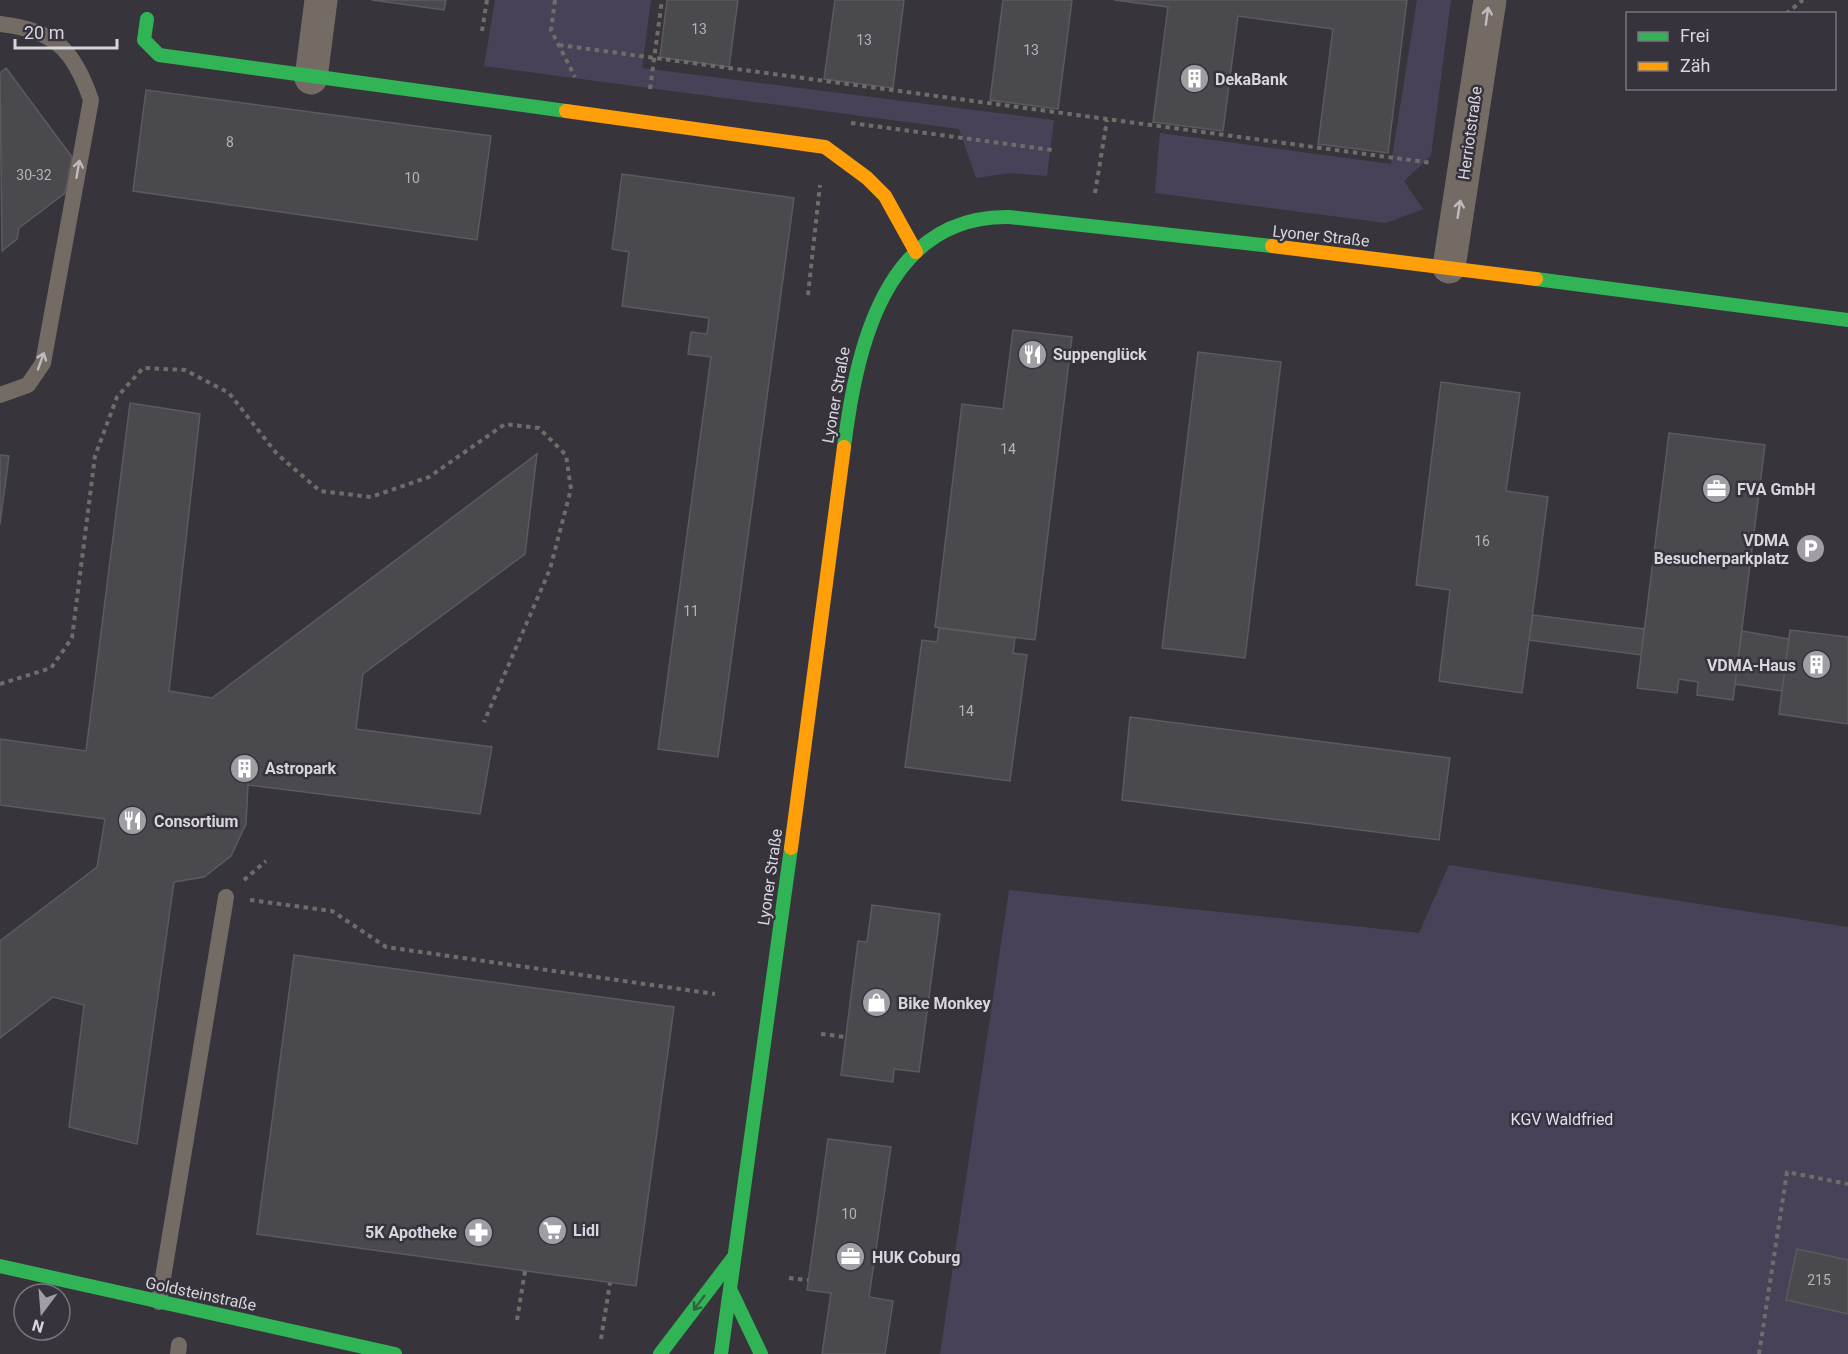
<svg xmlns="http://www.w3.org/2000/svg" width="1848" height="1354" viewBox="0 0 1848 1354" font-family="Roboto,sans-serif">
	<rect width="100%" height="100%" fill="#37353b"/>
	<path fill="#484259" d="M 495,0 L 651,0 L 642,68 L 1054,120 L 1047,176 L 1011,173 L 976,178 L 959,129 L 484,66 Z
		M 1417,0 L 1451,0 L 1431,156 L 1404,181 L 1423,209 L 1386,223 L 1155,193 L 1160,133 L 1391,164 Z
		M 1449,865 L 1848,927 L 1848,1354 L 940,1354 L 1009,890 L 1419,933 Z"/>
	<path fill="#4a494e" stroke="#5b5a5f" stroke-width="1.5" d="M 372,0 L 446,0 L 444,10 Z
		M 667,0 L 738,0 L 729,67 L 660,57 Z
		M 835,0 L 904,0 L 893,88 L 824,79 Z
		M 1003,0 L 1072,0 L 1058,109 L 990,100 Z
		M 1114,0 L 1407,0 L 1388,153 L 1318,144 L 1333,29 L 1238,16 L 1223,131 L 1153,122 L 1168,7 Z
		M 6,68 L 72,157 L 65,193 L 19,228 L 17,239 L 2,251 L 0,73 Z
		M 146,90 L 491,136 L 477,240 L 133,191 Z
		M 622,174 L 794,198 L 718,757 L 658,749 L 711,357 L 688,354 L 691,332 L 707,334 L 709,318 L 622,306 L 629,252 L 612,249 Z
		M 1013,330 L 1072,337 L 1035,640 L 935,627 L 962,404 L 1003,409 Z
		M 1198,352 L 1281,362 L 1245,658 L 1162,648 Z
		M 1441,382 L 1520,393 L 1506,491 L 1548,497 L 1522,693 L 1439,681 L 1450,590 L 1416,585 Z
		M 130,403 L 200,414 L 169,691 L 212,698 L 537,454 L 525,554 L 363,674 L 356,729 L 492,747 L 480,814 L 248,785 L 246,824 L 231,856 L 204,877 L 174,882 L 137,1144 L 69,1127 L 84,1005 L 53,997 L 0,1038 L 0,941 L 97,867 L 105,819 L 0,805 L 0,739 L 86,751 Z
		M 1669,433 L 1765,445 L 1733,700 L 1697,695 L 1698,682 L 1679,679 L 1677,693 L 1637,688 Z
		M 0,455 L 9,456 L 0,524 Z
		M 1533,615 L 1644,629 L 1641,655 L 1529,640 Z
		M 939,628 L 1015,638 L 1013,653 L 1027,655 L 1010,781 L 905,767 L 922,640 L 937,642 Z
		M 1790,630 L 1848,637 L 1848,724 L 1779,714 Z
		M 1742,631 L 1789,639 L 1782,691 L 1735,684 Z
		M 1130,717 L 1450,758 L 1439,840 L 1122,800 Z
		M 872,905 L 940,914 L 919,1072 L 894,1069 L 893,1082 L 841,1075 L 858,941 L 867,942 Z
		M 294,955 L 674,1007 L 636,1286 L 257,1234 Z
		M 828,1139 L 891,1147 L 869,1297 L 893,1301 L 885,1354 L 822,1354 L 831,1293 L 807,1290 Z
		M 1797,1249 L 1848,1260 L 1848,1314 L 1786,1300 Z"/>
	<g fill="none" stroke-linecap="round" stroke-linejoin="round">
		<path stroke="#726c69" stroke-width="4" stroke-dasharray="4.5 4.5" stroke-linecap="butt" d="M 555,0 L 551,30 L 575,77
			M 1786,14 L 1803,0
			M 482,31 L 487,0
			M 559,45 L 1432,163
			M 650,89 L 662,0
			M 851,123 L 1052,150
			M 1095,193 L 1107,120
			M 808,295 L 820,185
			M 0,684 L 51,668 L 72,638 L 95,456 L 117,397 L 143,368 L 185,370 L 229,393 L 277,454 L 320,491 L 371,497 L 429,477 L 505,424 L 539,428 L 566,455 L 571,489 L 550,569 L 484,722
			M 244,880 L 266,861
			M 250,900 L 332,911 L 386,947 L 715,994
			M 821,1034 L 846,1037
			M 789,1278 L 808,1280
			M 517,1320 L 525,1271
			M 601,1339 L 610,1283
			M 1759,1354 L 1787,1172 L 1848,1184"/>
		<path stroke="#746b65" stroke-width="16" d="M 0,24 C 55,30 74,50 91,100 L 43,363 L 28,385 L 0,395
			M 159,1302 L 226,897
			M 178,1354 L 179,1345"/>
		<path stroke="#746b65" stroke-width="33" d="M 311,78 L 321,0
			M 1449,267 L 1490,0"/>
		<path stroke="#30b455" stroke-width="14" d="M 147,19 L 144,40 L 159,55 L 566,111
			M 1536,279 L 1848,320
			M 844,447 C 856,351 884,215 1009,217 L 1272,246
			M 0,1266 L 395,1354
			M 730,1289 L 761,1354
			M 660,1354 L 733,1258
			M 721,1354 L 791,848"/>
		<path stroke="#ff9f0a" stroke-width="14" d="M 566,111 L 825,147 L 867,178 L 885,196 L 916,252
			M 1272,246 L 1536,279
			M 791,848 L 844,447"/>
	</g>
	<defs><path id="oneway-shaft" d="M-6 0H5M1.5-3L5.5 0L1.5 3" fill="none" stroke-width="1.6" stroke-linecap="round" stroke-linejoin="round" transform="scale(1.5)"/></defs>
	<g stroke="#bfbbbe">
		<use href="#oneway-shaft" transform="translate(1487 16) rotate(-82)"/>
		<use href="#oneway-shaft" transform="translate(78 169) rotate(-80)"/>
		<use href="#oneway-shaft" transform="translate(1459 209) rotate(-81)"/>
		<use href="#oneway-shaft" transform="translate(41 361) rotate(-70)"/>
	</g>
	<use stroke="#346045" href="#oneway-shaft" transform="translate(699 1303) rotate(127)"/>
	<defs>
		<symbol id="building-disc" viewBox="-11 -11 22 22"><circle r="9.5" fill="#a09ea4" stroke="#36333d"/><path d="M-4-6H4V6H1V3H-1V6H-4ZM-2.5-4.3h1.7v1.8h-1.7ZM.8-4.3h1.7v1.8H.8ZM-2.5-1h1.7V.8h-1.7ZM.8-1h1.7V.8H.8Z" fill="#fff"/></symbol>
		<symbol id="restaurant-disc" viewBox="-11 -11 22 22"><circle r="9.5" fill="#a09ea4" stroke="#36333d"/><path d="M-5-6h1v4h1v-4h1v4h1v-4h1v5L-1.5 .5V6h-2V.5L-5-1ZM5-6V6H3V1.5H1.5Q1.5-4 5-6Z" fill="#fff"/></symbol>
		<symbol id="office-disc" viewBox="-11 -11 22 22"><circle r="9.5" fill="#a09ea4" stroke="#36333d"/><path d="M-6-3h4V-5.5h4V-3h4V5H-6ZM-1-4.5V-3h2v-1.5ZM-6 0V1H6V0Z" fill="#fff"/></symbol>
		<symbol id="parking-disc" viewBox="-11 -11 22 22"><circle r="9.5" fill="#a09ea4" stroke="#36333d"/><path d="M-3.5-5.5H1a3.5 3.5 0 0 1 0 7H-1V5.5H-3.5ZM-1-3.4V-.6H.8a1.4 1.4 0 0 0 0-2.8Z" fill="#fff"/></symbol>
		<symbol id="shop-disc" viewBox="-11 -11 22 22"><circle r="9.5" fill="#a09ea4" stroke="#36333d"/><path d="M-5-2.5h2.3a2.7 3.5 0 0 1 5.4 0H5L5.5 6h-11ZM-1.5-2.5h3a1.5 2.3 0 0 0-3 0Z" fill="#fff"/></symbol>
		<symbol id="supermarket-disc" viewBox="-11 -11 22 22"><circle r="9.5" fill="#a09ea4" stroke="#36333d"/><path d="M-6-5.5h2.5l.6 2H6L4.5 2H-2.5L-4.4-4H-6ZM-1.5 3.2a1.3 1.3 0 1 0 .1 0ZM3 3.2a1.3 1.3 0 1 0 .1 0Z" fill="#fff"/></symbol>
		<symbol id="pharmacy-disc" viewBox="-11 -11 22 22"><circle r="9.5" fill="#a09ea4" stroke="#36333d"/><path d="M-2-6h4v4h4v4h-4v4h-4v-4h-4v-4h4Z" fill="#fff"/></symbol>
	</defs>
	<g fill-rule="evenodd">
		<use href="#building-disc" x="1178" y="62" width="33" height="33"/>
		<use href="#restaurant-disc" x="1016" y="338" width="33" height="33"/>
		<use href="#office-disc" x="1700" y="472" width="33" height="33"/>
		<use href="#parking-disc" x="1794" y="532" width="33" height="33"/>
		<use href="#building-disc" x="1800" y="648" width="33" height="33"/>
		<use href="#building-disc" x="228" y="752" width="33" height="33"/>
		<use href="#restaurant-disc" x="116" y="804" width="33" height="33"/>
		<use href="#shop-disc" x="860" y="986" width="33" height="33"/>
		<use href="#supermarket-disc" x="536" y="1214" width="33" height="33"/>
		<use href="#pharmacy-disc" x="462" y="1216" width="33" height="33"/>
		<use href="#office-disc" x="834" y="1240" width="33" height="33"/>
	</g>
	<g text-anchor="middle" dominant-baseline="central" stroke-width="5" stroke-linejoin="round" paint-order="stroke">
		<g font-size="14" fill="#b4b3b8">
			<text x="699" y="29">13</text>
			<text x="864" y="40">13</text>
			<text x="1031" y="50">13</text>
			<text x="230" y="142">8</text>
			<text x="34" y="175">30-32</text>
			<text x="412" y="178">10</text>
			<text x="1008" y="449">14</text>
			<text x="1482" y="541">16</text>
			<text x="691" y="611">11</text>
			<text x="966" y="711">14</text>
			<text x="849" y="1214">10</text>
			<text x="1819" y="1280">215</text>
		</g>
		<g font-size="16" font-weight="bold" fill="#d8d6dc" stroke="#36333d" text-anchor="start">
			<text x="1215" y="79">DekaBank</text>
			<text x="1053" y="354">Suppenglück</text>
			<text x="1737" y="489">FVA GmbH</text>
			<text x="1789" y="540" text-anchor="end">VDMA<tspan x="1789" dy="18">Besucherparkplatz</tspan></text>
			<text x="1796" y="665" text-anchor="end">VDMA-Haus</text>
			<text x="265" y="768">Astropark</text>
			<text x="154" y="821">Consortium</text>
			<text x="898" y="1003">Bike Monkey</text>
			<text x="573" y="1230">Lidl</text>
			<text x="457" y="1232" text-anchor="end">5K Apotheke</text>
			<text x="872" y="1257">HUK Coburg</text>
		</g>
		<g font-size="16" fill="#d8d6dc" stroke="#36333d">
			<text transform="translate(1470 133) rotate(-82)">Herriotstraße</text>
			<text transform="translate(1321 236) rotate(6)">Lyoner Straße</text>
			<text transform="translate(836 395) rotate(-80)">Lyoner Straße</text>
			<text transform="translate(770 877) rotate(-82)">Lyoner Straße</text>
			<text transform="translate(201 1294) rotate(12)">Goldsteinstraße</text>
		</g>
		<g font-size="16" fill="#e1dbf5" stroke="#36333d">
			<text x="1562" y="1119">KGV Waldfried</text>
		</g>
	</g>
	<rect x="1626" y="12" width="210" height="78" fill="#36333d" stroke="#77747d" stroke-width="1.5"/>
	<rect x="1638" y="32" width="30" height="9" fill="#30b455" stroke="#77747d" stroke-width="1.5"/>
	<text x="1680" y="42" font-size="18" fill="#d8d6dc">Frei</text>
	<rect x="1638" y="62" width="30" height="9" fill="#ff9f0a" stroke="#77747d" stroke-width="1.5"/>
	<text x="1680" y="72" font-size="18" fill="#d8d6dc">Zäh</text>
	<g transform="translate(42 1312) rotate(196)"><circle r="28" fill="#36333d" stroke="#77747d" stroke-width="1.5"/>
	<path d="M0-4.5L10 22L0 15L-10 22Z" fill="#a09ea4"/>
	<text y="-9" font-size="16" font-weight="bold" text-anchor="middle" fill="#d8d6dc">N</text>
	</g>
	<path d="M15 39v9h102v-9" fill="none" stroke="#d8d6dc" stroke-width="3"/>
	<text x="24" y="39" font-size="18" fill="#d8d6dc" stroke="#36333d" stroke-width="4.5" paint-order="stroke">20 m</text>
</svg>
